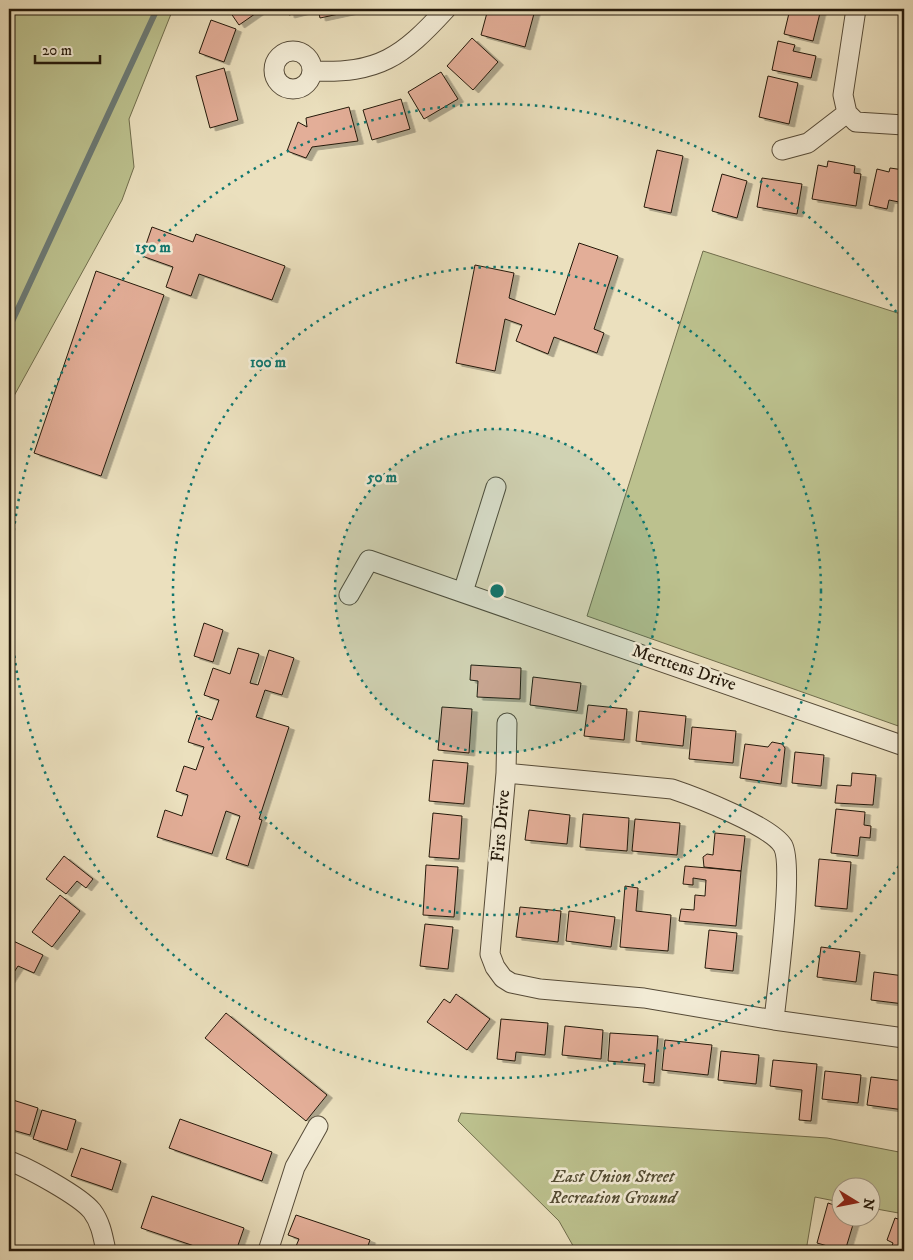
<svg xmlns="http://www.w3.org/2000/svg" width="913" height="1260" viewBox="0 0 913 1260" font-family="'IM FELL DW Pica',serif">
	<defs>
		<filter id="shadow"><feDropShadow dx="5.5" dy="3" stdDeviation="0" flood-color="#0004"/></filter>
	</defs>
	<rect width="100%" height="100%" fill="#ebe0be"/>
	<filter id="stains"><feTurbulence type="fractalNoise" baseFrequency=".004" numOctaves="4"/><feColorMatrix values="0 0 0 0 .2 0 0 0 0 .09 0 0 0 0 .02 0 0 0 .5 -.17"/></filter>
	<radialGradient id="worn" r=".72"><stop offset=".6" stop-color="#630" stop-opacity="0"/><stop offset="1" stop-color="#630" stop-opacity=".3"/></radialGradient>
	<path fill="#bcc18e" stroke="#706d4c" d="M 9,9 L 173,9 L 129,119 L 134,167 L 122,200 L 9,405 Z
		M 703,251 L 904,315 L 904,728 L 587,616 Z
		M 461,1113 L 827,1138 L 904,1153 L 904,1214 L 871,1208 L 870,1188 L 840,1188 L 840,1202 L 815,1197 L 806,1251 L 576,1251 L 559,1221 L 458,1121 Z"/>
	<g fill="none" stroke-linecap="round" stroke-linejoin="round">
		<path stroke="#6c7a75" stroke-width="6" d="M 9,328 L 157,9"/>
	</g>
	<path fill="#e3ae98" stroke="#24190b" filter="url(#shadow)" d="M 228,9 L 262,9 L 239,25 Z
		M 287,9 L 309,9 L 309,10 L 289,15 Z
		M 318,9 L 362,9 L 320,18 Z
		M 488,9 L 535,10 L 525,47 L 481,35 Z
		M 790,9 L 821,9 L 813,41 L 784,34 Z
		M 211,20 L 236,29 L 224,62 L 199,53 Z
		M 472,38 L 498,62 L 473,90 L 447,66 Z
		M 778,41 L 795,45 L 793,51 L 816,56 L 811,78 L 772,70 Z
		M 224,68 L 238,120 L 210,128 L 196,76 Z
		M 441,72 L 458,99 L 424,119 L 408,92 Z
		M 768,76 L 798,83 L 789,124 L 759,117 Z
		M 401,99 L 410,129 L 372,140 L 363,110 Z
		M 349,107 L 358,141 L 312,147 L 306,158 L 287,151 L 298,122 L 307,127 L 306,118 Z
		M 657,150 L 683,156 L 671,213 L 644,207 Z
		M 828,161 L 855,166 L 854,173 L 861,174 L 856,206 L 812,199 L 818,165 L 827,167 Z
		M 890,168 L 904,170 L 904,203 L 889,200 L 887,209 L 869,205 L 877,169 L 889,172 Z
		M 722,174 L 747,181 L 737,218 L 712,211 Z
		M 762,178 L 802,184 L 797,214 L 757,207 Z
		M 152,227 L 193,242 L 196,234 L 285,266 L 272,300 L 199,274 L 191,296 L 166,287 L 173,267 L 142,256 Z
		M 579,243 L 618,256 L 594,329 L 604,333 L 597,353 L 554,337 L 548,354 L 516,341 L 522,325 L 505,319 L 495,371 L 456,363 L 475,265 L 514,273 L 509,298 L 555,315 Z
		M 96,271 L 164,295 L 101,476 L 34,453 Z
		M 204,623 L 223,630 L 213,662 L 194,656 Z
		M 238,648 L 259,654 L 250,683 L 258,685 L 269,650 L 294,658 L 282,695 L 265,690 L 256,717 L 289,727 L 259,819 L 262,820 L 248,866 L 226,859 L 240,816 L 226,811 L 212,854 L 157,837 L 165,810 L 182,816 L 188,795 L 176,791 L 184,766 L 196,770 L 204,747 L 188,742 L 197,715 L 212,720 L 219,700 L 204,695 L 213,668 L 230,674 Z
		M 471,665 L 521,668 L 520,699 L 477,697 L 478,681 L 470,680 Z
		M 533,677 L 581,683 L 577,711 L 530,705 Z
		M 588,705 L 627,709 L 624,740 L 584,736 Z
		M 442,707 L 472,709 L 469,753 L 438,750 Z
		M 639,711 L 686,716 L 683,746 L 636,741 Z
		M 692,727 L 736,731 L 733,763 L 689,759 Z
		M 772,742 L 782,744 L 785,748 L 781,784 L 740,778 L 745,744 L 768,747 Z
		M 795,752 L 824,755 L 821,786 L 792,783 Z
		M 433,760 L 468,763 L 464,804 L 429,801 Z
		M 852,773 L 876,775 L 873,805 L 835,803 L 837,785 L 851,786 Z
		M 903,806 L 904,806 L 904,833 L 899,832 Z
		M 836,809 L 865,812 L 864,825 L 871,826 L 870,838 L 860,837 L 858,856 L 831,853 Z
		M 529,810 L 570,815 L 567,844 L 525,840 Z
		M 433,813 L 462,816 L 459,859 L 429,857 Z
		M 583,814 L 629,818 L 627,851 L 580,847 Z
		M 635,819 L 680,823 L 677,855 L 632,851 Z
		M 715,833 L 745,836 L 741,871 L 704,867 L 703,857 L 707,854 L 713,855 Z
		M 64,856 L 93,879 L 86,888 L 77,881 L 66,894 L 46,879 Z
		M 819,859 L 851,862 L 847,909 L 815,906 Z
		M 426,865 L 458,867 L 454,917 L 423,915 Z
		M 685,866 L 741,871 L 736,926 L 679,921 L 681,909 L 694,910 L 695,895 L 705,896 L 706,880 L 693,878 L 693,885 L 683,884 Z
		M 625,886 L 638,888 L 636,911 L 671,915 L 668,951 L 620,947 Z
		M 60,895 L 80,911 L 52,947 L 32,932 Z
		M 520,907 L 561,911 L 558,942 L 516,937 Z
		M 569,911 L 615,917 L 611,947 L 566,941 Z
		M 425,924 L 453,927 L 448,969 L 420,966 Z
		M 709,930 L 737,933 L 733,971 L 705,968 Z
		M 9,939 L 43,955 L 34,973 L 18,966 L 9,980 Z
		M 821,947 L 860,952 L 856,982 L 817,977 Z
		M 874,972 L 904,976 L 904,1004 L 871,1000 Z
		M 456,994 L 490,1019 L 467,1050 L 427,1022 L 444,999 L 450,1003 Z
		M 226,1013 L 327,1095 L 306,1121 L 205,1038 Z
		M 501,1019 L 548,1023 L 545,1055 L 516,1052 L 515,1061 L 497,1059 Z
		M 565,1026 L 603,1030 L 601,1059 L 562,1055 Z
		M 610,1033 L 658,1036 L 654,1083 L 643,1082 L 645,1064 L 608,1061 Z
		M 665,1040 L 712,1045 L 708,1075 L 662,1070 Z
		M 721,1051 L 759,1055 L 756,1084 L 718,1080 Z
		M 773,1060 L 817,1064 L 811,1121 L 799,1120 L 802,1090 L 770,1086 Z
		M 825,1071 L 861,1075 L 858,1103 L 822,1099 Z
		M 871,1077 L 904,1081 L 904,1110 L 867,1105 Z
		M 13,1100 L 38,1108 L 30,1135 L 9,1129 L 9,1113 Z
		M 42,1110 L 76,1120 L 67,1150 L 33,1139 Z
		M 180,1119 L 272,1152 L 262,1181 L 169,1148 Z
		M 81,1148 L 121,1161 L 112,1190 L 71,1176 Z
		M 152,1196 L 244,1228 L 236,1251 L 209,1251 L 141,1228 Z
		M 828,1203 L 840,1207 L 840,1218 L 855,1218 L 845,1251 L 817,1243 Z
		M 296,1215 L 370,1240 L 366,1251 L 294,1251 L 299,1239 L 288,1235 Z
		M 895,1218 L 904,1221 L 904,1251 L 890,1251 L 893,1243 L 887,1240 Z"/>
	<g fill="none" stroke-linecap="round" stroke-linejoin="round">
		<defs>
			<path id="street" d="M 856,9 L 843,95 L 847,113 L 856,122 L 904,125
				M274 70a19 19 0 1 1 38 0a19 19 0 1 1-38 0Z
				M 312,71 C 379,74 402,57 446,9
				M 782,150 L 808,143 L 847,113
				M 463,592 L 496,487
				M 349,595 L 369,560 L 904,746
				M 506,773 L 507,723
				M 774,1020 C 777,990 794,867 783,846 C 771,826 696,797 672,789 L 506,773 L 490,954 L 495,967 L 503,978 L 511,983 L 540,989 L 644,998 L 774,1020 L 904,1038
				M 9,1161 C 27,1167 80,1196 92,1211 C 101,1223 103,1237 106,1251
				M 268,1251 L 295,1167 L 318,1126"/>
		</defs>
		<use href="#street" stroke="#564b38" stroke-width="21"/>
		<use href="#street" stroke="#f2ebd5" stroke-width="19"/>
	</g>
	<circle cx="497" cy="591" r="162" fill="#0f766e" fill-opacity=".12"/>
	<g fill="none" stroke="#0f766e" stroke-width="2.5" stroke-dasharray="2.5 5">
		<circle cx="497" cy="591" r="162"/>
		<circle cx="497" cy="591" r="324"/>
		<path d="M903 860A487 487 0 1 1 903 322"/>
	</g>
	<g text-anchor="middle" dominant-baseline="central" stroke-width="5" stroke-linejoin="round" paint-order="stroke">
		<g font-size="18" fill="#24190b" stroke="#f2ebd5">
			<text transform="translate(684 668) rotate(19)">Merttens Drive</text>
			<text transform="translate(501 826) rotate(-85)">Firs Drive</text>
		</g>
		<g font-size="18" font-style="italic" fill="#524b32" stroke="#f2ebd5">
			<text x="613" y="1177">East Union Street<tspan x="613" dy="21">Recreation Ground</tspan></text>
		</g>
	</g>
	<circle cx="497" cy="591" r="8" fill="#0f766e" stroke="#f2ebd5" stroke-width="2.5"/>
	<g font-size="15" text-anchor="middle" font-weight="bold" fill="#0f766e" stroke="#f2ebd5" stroke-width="5" stroke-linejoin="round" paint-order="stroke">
		<text x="153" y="252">150 m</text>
		<text x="268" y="367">100 m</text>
		<text x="382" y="482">50 m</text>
	</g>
	<rect width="913" height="1260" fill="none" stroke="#ebe0be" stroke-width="30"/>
	<rect x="10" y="10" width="893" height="1240" fill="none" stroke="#24190b" stroke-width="2.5"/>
	<rect x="15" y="15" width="883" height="1230" fill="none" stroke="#24190b"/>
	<g transform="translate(856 1202) rotate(100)"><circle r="24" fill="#f2ebd5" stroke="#a09784"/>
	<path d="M0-4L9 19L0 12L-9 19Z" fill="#8f2418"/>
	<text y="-8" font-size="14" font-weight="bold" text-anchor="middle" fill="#24190b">N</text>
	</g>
	<path d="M35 55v8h65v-8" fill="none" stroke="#24190b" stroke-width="2.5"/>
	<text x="42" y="55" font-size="15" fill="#24190b" stroke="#f2ebd5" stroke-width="4" paint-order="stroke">20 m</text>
	<rect width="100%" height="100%" filter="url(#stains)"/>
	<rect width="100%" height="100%" fill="url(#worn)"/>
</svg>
